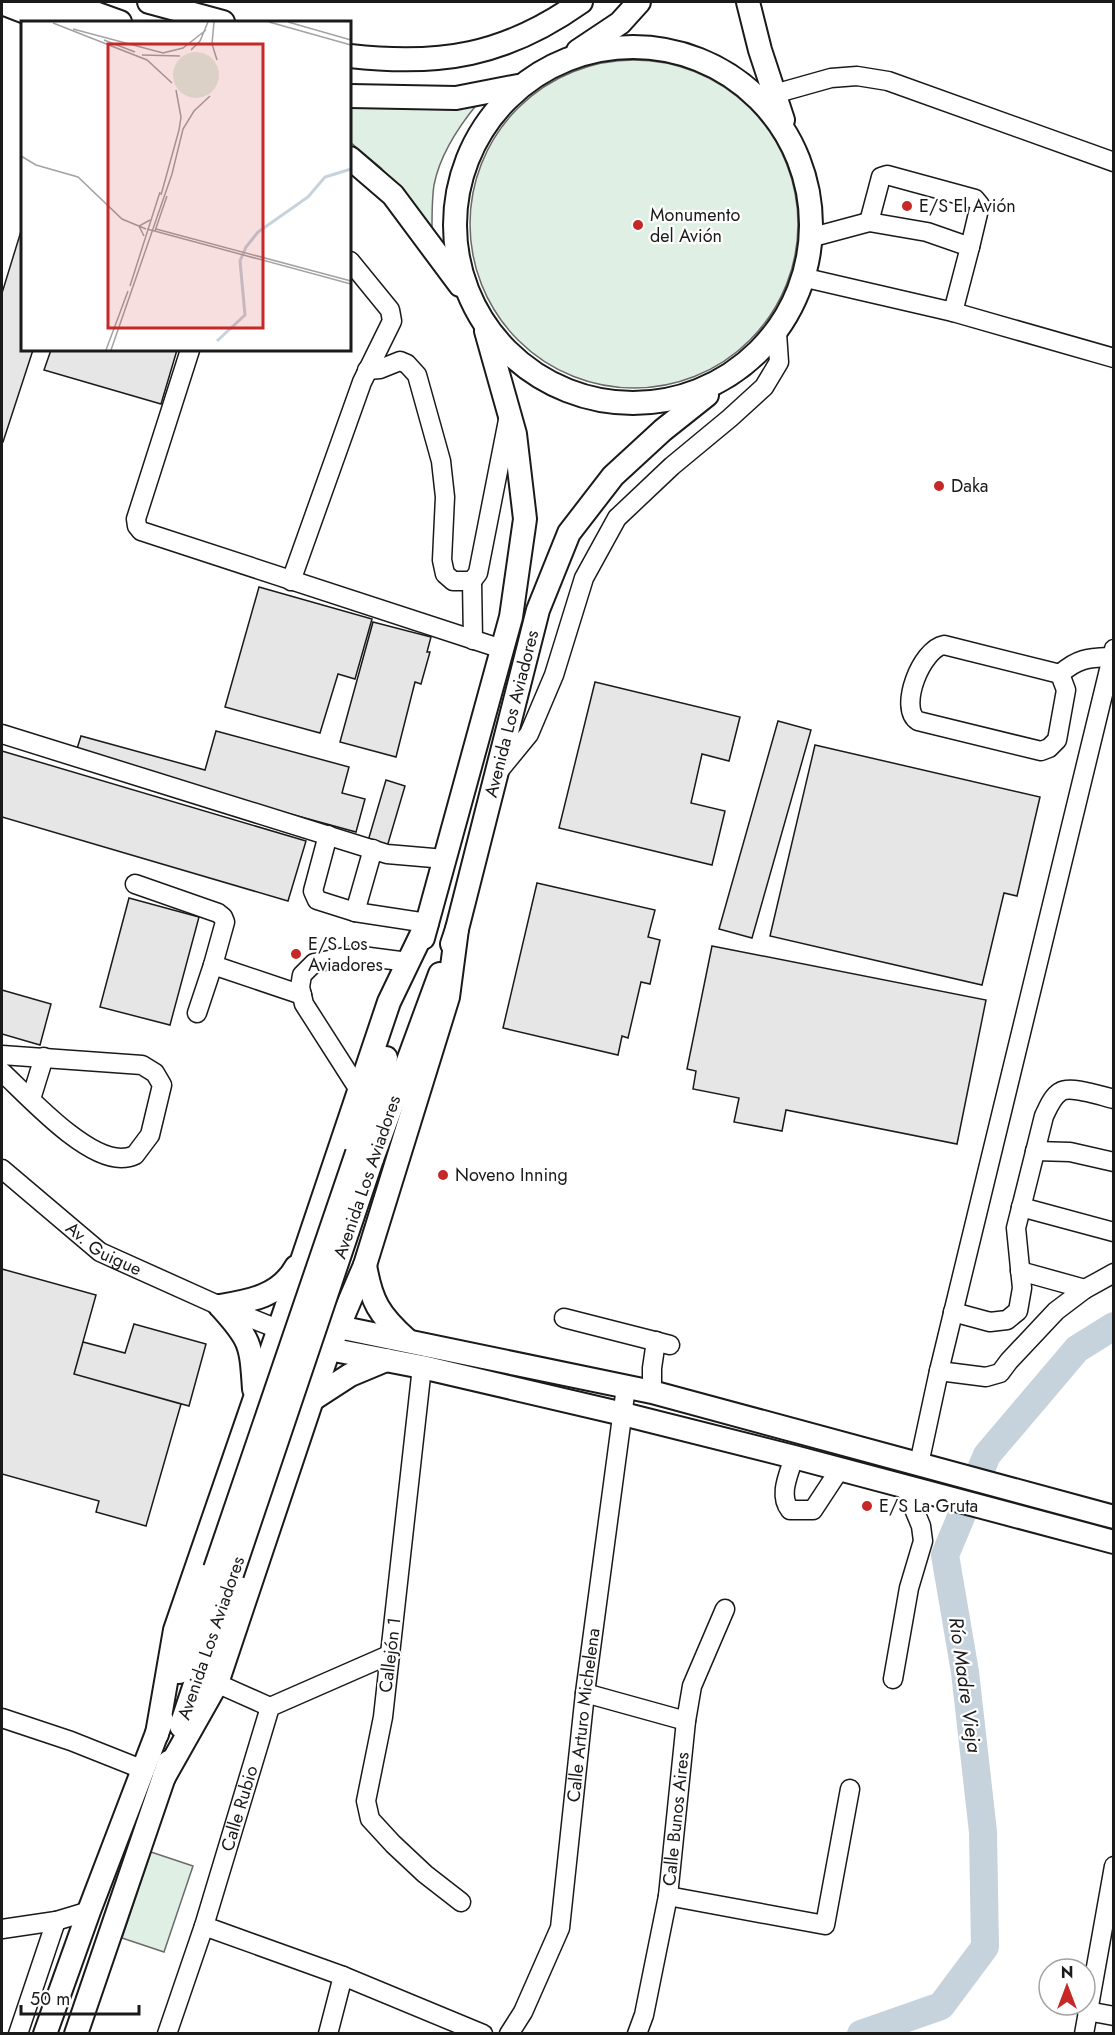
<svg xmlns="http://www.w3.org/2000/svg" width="1115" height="2035" viewBox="0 0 1115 2035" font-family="Jost,sans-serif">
	<rect width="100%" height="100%" fill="#fff"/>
	<path fill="#e0efe3" stroke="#6a6a6a" stroke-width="1.5" d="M470 224a164 164 0 1 1 328 0a164 164 0 1 1-328 0Z
		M 478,103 C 459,126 440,154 434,185 C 432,198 432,213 432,227 L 381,168 L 350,142 L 350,106 L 413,109 Z
		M 151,1852 L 193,1866 L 164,1952 L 122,1938 Z"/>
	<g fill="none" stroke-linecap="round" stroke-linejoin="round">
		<path stroke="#c6d2dc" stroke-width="28" d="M 861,2034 L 941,2006 L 985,1947 L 983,1832 L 965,1672 L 945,1555 L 987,1455 L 1077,1349 L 1114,1326"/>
	</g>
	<path fill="#e6e6e6" stroke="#1a1a1a" stroke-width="1.5" d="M 22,228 L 22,350 L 33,350 L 3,442 L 2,442 L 2,293 Z
		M 51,350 L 177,350 L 161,404 L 44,370 Z
		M 259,587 L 372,619 L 355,679 L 338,674 L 320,733 L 225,707 Z
		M 373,622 L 431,637 L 427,652 L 430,652 L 421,684 L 415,682 L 396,757 L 340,742 Z
		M 595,682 L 740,717 L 729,761 L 702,754 L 691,803 L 725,811 L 712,865 L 559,828 Z
		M 778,721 L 811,730 L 752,938 L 719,929 Z
		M 216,731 L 349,767 L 342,793 L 365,799 L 356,832 L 75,755 L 81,736 L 205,770 Z
		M 815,745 L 1040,797 L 1017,896 L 1004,893 L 982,985 L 770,936 Z
		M 2,751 L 306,841 L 288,901 L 2,817 Z
		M 386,780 L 405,786 L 387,847 L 368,841 Z
		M 537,883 L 655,910 L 648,937 L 660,940 L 650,984 L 641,982 L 628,1038 L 622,1036 L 618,1055 L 503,1028 Z
		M 129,898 L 199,917 L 170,1025 L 100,1007 Z
		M 712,946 L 986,1000 L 957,1144 L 786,1110 L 782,1131 L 734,1122 L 739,1098 L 693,1089 L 696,1071 L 687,1069 Z
		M 2,990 L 51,1004 L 40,1045 L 2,1034 Z
		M 2,1269 L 96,1295 L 74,1374 L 181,1404 L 146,1526 L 96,1512 L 99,1501 L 2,1474 Z
		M 134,1324 L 206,1344 L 189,1406 L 74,1374 L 83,1342 L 125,1353 Z"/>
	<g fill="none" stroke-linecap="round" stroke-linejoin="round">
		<defs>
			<g id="minor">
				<path d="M 774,94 L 831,78 L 857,76 L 888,81 L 1114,162"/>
				<path d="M 869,222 L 881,177 L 887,175 L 975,199 L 980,205 L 970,247"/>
				<path d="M 813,237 L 869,222 L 927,232 L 970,247 L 953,312"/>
				<path d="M 806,278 L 953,312 L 1114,358"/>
				<path d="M 190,350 L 136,519 L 137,526 L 141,531 L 502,649"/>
				<path d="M 367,370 L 380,369 L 400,361 L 407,364 L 417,375 L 441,461 L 445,497 L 442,560 L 445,574 L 453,581 L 472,581 L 478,573 L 509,415"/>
				<path d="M 291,581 L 362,382 L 392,321 L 390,310 L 350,261"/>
				<path d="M 472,581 L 473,640"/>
				<path d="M 944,645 L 1060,674 L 1066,690 L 1057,740 L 1049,748 L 1041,751 L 918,721 C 898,709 921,649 944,645 Z"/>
				<path d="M 1060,674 C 1078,658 1088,658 1111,657"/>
				<path d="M 2,734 L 387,854 L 445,859"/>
				<path d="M 498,772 L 529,734 L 554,675 L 584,578 L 617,518 L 672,466 L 730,418 L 764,387 L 779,362 L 777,333"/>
				<path d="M 328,835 L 313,891 L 317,900 L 355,912 L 373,849"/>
				<path d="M 135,884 L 218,913 L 223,917 L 225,922 L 213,965 L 302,995"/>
				<path d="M 355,912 L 427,923"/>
				<path d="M 197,1013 L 213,965"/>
				<path d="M 2,1055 L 142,1065 L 155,1073 L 162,1085 L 150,1135 L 135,1155 C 131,1157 126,1158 121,1158 C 84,1158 29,1097 2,1072"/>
				<path d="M 359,1090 L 304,1004 L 300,987 L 302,975 L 314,963 L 354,955 L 408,962"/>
				<path d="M 31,1099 L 44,1057"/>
				<path d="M 1035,1151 L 1070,1152 L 1114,1162"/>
				<path id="s1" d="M 2,1169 L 100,1252 L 220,1306 L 278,1329"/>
				<path d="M 1021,1207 L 1114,1232"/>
				<path d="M 1020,1271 L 1085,1289"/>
				<path d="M 953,1312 L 990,1322 L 1007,1320 L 1018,1311 L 1022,1288 L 1016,1228 L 1044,1116 C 1048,1108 1052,1097 1060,1092 C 1070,1085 1101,1096 1114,1099"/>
				<path d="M 564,1318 L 670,1345"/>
				<path d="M 422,1367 L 383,1717 L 366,1801 L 370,1819 L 393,1844 L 425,1874 L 461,1902"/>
				<path d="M 939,1371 L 986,1377 L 1000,1373 L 1009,1361 L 1056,1311 L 1085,1289 L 1114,1273"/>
				<path d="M 652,1392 L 652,1368 L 656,1341"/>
				<path d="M 794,1457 C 789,1474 778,1495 790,1510 L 813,1510 L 840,1469"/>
				<path d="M 919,1464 L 939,1371 L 1114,649"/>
				<path d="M 205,1678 L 270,1707"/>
				<path d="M 893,1679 L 909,1588 L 923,1541 L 921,1526 L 905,1487"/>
				<path d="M 585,1693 L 686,1721"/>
				<path d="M 2,1718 L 71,1741 L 144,1770"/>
				<path d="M 668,1896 L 825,1925 L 850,1789"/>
				<path d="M 204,1926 L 343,1976 L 483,2034"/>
				<path d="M 2,1929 L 56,1921 L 89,1911"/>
				<path d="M 1087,2011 L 1114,2016"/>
				<path d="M 18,2034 L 56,1921"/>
				<path id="s2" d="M 167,2034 L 204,1926 L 270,1707 L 391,1654"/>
				<path d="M 328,2034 L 343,1976"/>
				<path id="s3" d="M 509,2034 L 523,2012 L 560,1928 L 585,1693 L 626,1387"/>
				<path id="s4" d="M 637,2034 L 644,2015 L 668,1896 L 686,1721 L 692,1686 L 725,1609"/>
				<path d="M 1084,2034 L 1114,1866"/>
			</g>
			<g id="major">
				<path d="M 35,2 L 76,17"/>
				<path d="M 64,2 L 120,22"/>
				<path d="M 149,2 L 223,22"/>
				<path d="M 748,2 L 760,50 L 783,120"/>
				<path d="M 2,3 L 51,22"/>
				<circle cx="633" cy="225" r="178"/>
				<path d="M 578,51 L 620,23 L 639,2"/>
				<path d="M 350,56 C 440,66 505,56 581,2"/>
				<path d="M 350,96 L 456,98 L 518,86"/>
				<path d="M 350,158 L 393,195 L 460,285"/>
				<path d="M 423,938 L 511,617 L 525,519 L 515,434 L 486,331"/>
				<path id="s5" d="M 452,944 L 457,929 L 538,610 L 569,533 L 613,476 L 663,430 L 707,395"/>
				<path d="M 357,1153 L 386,1058"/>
				<path d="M 372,1159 L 440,974"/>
				<path d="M 365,1265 C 371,1301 379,1315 407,1340"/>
				<path d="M 220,1306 C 250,1301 280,1296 296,1267"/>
				<path d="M 220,1306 C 251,1340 251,1344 254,1389"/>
				<path d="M 324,1324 L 652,1392 L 1114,1517"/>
				<path d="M 278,1329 L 329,1349 L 422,1367 L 623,1414 L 794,1457 L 1114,1542"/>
				<path d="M 313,1399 L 350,1375 L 386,1360"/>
				<path d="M 179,1672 L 215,1569"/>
				<path d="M 181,1726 L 232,1574"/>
				<path d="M 157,1734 L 175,1630 L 284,1314 L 389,1002 L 427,923"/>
				<path d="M 164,1777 L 217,1683 L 329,1349 L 365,1265 L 448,997 L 457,929"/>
				<path d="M 45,2034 L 89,1911 L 162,1720"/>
				<path d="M 76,2034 L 169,1762"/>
			</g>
		</defs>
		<use href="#minor" stroke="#1a1a1a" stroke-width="21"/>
		<use href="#major" stroke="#1a1a1a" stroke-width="26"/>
		<use href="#minor" stroke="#fff" stroke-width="18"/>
		<use href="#major" stroke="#fff" stroke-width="22"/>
		<defs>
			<path id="major-bridge" d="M 215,1569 L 357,1153
				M 232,1574 L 372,1159"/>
		</defs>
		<use href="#major-bridge" stroke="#1a1a1a" stroke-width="26" stroke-linecap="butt"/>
		<use href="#major-bridge" stroke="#fff" stroke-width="22"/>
	</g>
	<g fill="#c62828" stroke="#fff" stroke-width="2">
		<circle cx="907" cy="206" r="6"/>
		<circle cx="638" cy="225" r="6"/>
		<circle cx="939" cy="486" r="6"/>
		<circle cx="296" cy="954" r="6"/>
		<circle cx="443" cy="1175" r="6"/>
		<circle cx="867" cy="1506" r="6"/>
	</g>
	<g text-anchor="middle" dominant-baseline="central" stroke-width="4.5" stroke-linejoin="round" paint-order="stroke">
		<g font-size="18" fill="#1a1a1a" stroke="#fff" text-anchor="start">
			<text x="919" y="206">E/S El Avión</text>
			<text x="650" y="215">Monumento<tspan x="650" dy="21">del Avión</tspan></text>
			<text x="951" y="486">Daka</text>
			<text x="308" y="944">E/S Los<tspan x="308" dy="21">Aviadores</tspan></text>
			<text x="455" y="1175">Noveno Inning</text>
			<text x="879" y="1506">E/S La Gruta</text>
		</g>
		<g font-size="18" fill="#1a1a1a" stroke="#fff">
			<text stroke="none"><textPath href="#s5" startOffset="238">Avenida Los Aviadores</textPath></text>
			<text transform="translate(367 1177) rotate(-71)">Avenida Los Aviadores</text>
			<text stroke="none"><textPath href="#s1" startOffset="130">Av. Guigue</textPath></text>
			<text transform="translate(211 1638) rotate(-71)">Avenida Los Aviadores</text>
			<text transform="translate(390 1655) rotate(-83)">Callejón 1</text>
			<text stroke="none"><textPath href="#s3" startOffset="332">Calle Arturo Michelena</textPath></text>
			<text stroke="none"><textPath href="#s2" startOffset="237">Calle Rubio</textPath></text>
			<text stroke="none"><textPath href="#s4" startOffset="219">Calle Bunos Aires</textPath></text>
		</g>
		<g font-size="20" font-style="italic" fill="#1a1a1a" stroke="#fff">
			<text transform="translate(965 1685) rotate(82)">Río Madre Vieja</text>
		</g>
	</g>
	<g transform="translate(21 21)">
		<rect width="330" height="330" fill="#fff"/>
		<path d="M152 54a23 23 0 1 1 46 0a23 23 0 1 1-46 0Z" fill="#e0efe3"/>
		<path fill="none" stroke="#c6d2dc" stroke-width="3" d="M 196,320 L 224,294 L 219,240 L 225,226 L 237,211 L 287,176 L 304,156 L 330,148"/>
		<path fill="none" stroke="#a3a3a3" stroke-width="1.5" d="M 193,1 L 191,23 L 196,39M 248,1 L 330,24M 267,1 L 330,19M 32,2 L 126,39 L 151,62M 52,8 L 142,32 L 162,27 L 185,9M 83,19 L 114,31M 170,29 L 179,20 L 187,1M 121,34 L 159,35M 0,135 L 15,144 L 57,156 L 101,198 L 125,208M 140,174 L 158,109 L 160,96 L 155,69M 126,208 L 330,263M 135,208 L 330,260M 134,210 L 146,175M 123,215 L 118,205 L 129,199M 109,265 L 139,171M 85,329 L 107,270M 90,329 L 151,153 L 162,108 L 173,90 L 189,75"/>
		<path fill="#c62828" fill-opacity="0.15" stroke="#c62828" stroke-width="3" d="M 87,23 L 242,23 L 242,307 L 87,307 Z"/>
		<rect width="330" height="330" fill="none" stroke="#1a1a1a" stroke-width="3"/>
	</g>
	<rect width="1115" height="2035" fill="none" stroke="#1a1a1a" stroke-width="6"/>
	<g transform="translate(1067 1987)"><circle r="28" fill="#ffffff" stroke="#a3a3a3" stroke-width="1.5"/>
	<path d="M0-4.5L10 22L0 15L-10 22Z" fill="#c62828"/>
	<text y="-9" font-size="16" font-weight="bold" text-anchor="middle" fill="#1a1a1a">N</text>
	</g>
	<path d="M21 2005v9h118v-9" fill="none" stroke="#1a1a1a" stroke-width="3"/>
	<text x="30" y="2005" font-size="18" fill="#1a1a1a" stroke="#ffffff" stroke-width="4.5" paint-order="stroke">50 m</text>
</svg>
